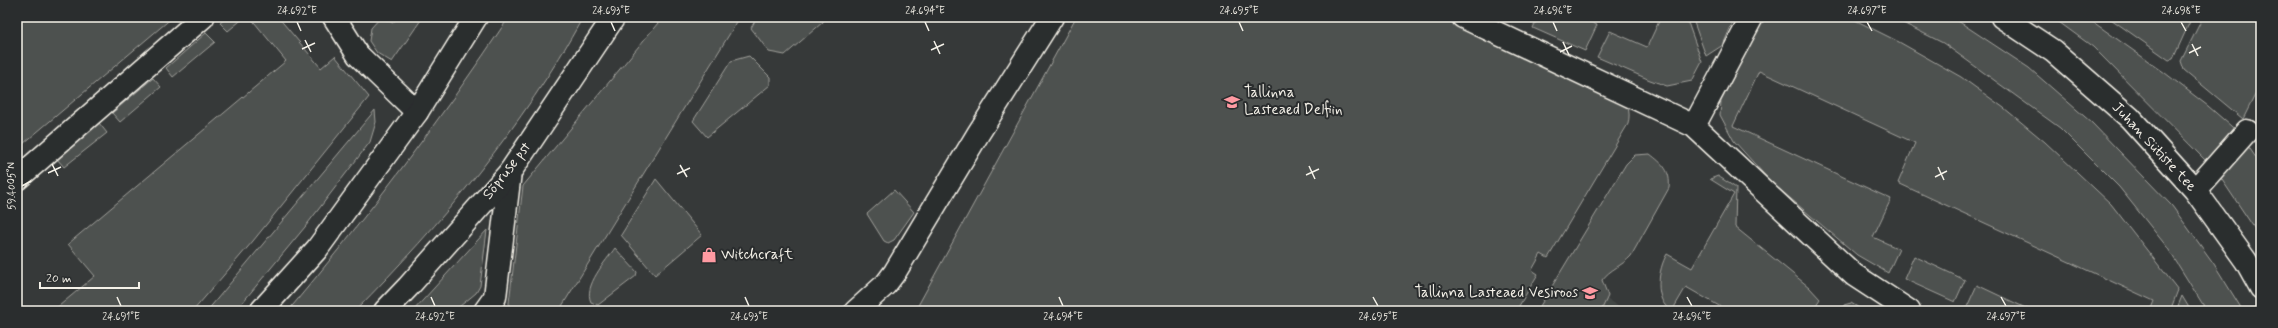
<svg xmlns="http://www.w3.org/2000/svg" width="2278" height="328" viewBox="0 0 2278 328" font-family="Mynerve,sans-serif">
	<rect width="100%" height="100%" fill="#363939"/>
	<filter id="ink" filterUnits="userSpaceOnUse"><feTurbulence type="fractalNoise" baseFrequency=".025" numOctaves="2"/><feDisplacementMap in="SourceGraphic" scale="8" xChannelSelector="R" yChannelSelector="G"/><feConvolveMatrix kernelMatrix="1 2 1 2 8 2 1 2 1" color-interpolation-filters="sRGB"/></filter>
	<g filter="url(#ink)">
		<path fill="#434645" d="M 1587,287 L 1626,311 L 1574,311 Z"/>
		<path fill="#4e514f" stroke="#a1a19c" d="M 17,17 L 173,17 L 17,149 Z
			M 227,17 L 245,17 L 228,31 L 220,23 Z
			M 250,17 L 278,17 L 321,68 L 335,56 L 369,97 L 253,241 L 193,311 L 53,311 L 95,276 L 68,244 L 286,61 Z
			M 381,17 L 393,23 L 397,17 L 423,17 L 392,62 L 377,53 L 369,41 L 371,28 Z
			M 509,17 L 583,17 C 523,126 442,223 355,311 L 288,311 C 367,217 441,119 509,17 Z
			M 663,17 L 740,17 L 559,311 L 508,311 L 523,186 Z
			M 757,17 L 824,17 L 823,22 L 785,55 L 769,52 L 751,28 Z
			M 1076,17 L 1449,17 L 1617,96 C 1628,102 1631,111 1628,124 L 1548,258 L 1541,254 L 1532,270 L 1538,274 L 1516,311 L 915,311 Z
			M 1538,17 L 1581,17 L 1597,25 L 1585,51 L 1533,28 Z
			M 1661,17 L 1686,17 L 1702,62 L 1692,81 L 1667,86 L 1650,80 L 1597,57 L 1610,31 L 1647,47 Z
			M 1692,17 L 1735,17 L 1723,45 L 1706,56 Z
			M 1765,17 L 1849,17 L 1899,42 L 1961,77 L 2004,108 L 2045,142 L 2111,204 L 2178,290 L 2170,311 L 2150,311 L 2154,301 L 1898,183 L 1915,143 L 1759,71 L 1733,126 L 1891,199 L 1873,237 L 1899,249 L 1888,273 L 1857,255 L 1771,182 L 1734,141 L 1720,115 L 1721,101 Z
			M 1891,17 L 1952,17 L 2029,68 L 2092,123 L 2172,206 L 2214,264 L 2243,311 L 2207,311 L 2167,247 L 2119,187 L 2060,128 L 1943,43 Z
			M 2052,17 L 2086,17 L 2165,73 L 2208,106 L 2239,133 L 2211,166 L 2093,47 Z
			M 2108,17 L 2192,17 L 2173,59 L 2169,60 Z
			M 2203,17 L 2261,17 L 2261,83 L 2243,119 L 2184,70 L 2181,61 Z
			M 206,33 L 215,42 L 173,77 L 166,68 Z
			M 749,56 L 770,77 L 770,85 L 707,137 L 693,121 L 731,61 Z
			M 153,78 L 161,87 L 120,122 L 112,113 Z
			M 375,110 L 376,122 L 370,142 L 305,227 L 242,303 L 235,311 L 207,311 Z
			M 99,123 L 107,133 L 64,167 L 57,159 Z
			M 2246,143 L 2261,165 L 2261,238 L 2218,174 Z
			M 1650,154 C 1663,164 1671,171 1669,188 L 1631,256 C 1622,266 1610,269 1602,280 L 1608,296 L 1601,311 L 1537,311 L 1626,164 L 1635,155 Z
			M 1718,176 L 1736,188 L 1735,227 L 1809,287 L 1820,299 L 1812,311 L 1728,311 L 1686,287 L 1672,311 C 1653,301 1658,269 1667,254 L 1692,268 L 1734,194 L 1710,179 Z
			M 656,179 L 702,235 L 655,275 L 621,235 Z
			M 894,190 L 914,212 L 894,240 L 888,243 L 884,241 L 867,214 Z
			M 487,230 L 480,286 L 476,293 L 454,311 L 413,311 Z
			M 615,248 L 637,272 L 636,276 L 598,305 L 591,302 C 583,286 606,261 615,248 Z
			M 1914,256 L 1965,280 L 1955,302 L 1904,279 Z
			M 1977,285 L 2030,310 L 1971,311 L 1966,309 Z
			M 2182,296 L 2191,311 L 2176,311 Z
			M 1851,303 L 1864,311 L 1841,311 L 1844,305 Z"/>
		<g fill="none" stroke-linecap="round" stroke-linejoin="round">
			<defs>
				<path id="minor" d="M 334,17 L 358,55 L 417,112
					M 1463,17 L 1694,126
					M 1752,17 L 1694,126 L 1854,275 L 1909,311
					M 2002,17 L 2053,51 L 2130,118 L 2195,190 L 2246,261 L 2261,288
					M 17,179 L 203,17
					M 2195,190 L 2247,131
					M 485,311 L 495,297 L 510,172
					M 856,311 L 886,284 L 895,272 L 978,134 L 1052,17"/>
				<path id="major" d="M 261,311 L 317,249 L 417,112 L 476,17
					M 385,311 L 408,287 L 510,172 L 614,17"/>
			</defs>
			<use href="#minor" stroke="#f4f1e8" stroke-width="25"/>
			<use href="#major" stroke="#f4f1e8" stroke-width="25"/>
			<use href="#minor" stroke="#2a2d2e" stroke-width="22"/>
			<use href="#major" stroke="#2a2d2e" stroke-width="22"/>
		</g>
	</g>
	<path fill="none" stroke="#f4f1e8" stroke-width="1.5" d="M 297,22 L 301,31M 611,22 L 615,31M 925,22 L 929,31M 1239,22 L 1243,31M 1553,22 L 1557,31M 1867,22 L 1872,31M 2181,22 L 2186,31M 305,40 L 311,52M 934,41 L 940,54M 1563,42 L 1569,55M 2192,44 L 2198,56M 302,49 L 315,43M 931,50 L 944,44M 1560,52 L 1572,46M 2189,53 L 2201,47M 52,164 L 58,176M 680,165 L 687,177M 1309,166 L 1315,179M 1938,167 L 1944,180M 48,173 L 61,167M 677,174 L 690,168M 1306,175 L 1319,169M 1935,177 L 1947,171M 22,186 L 31,181M 117,297 L 121,306M 431,297 L 435,306M 745,297 L 749,306M 1059,297 L 1063,306M 1373,297 L 1378,306M 1687,297 L 1692,306M 2001,297 L 2006,306"/>
	<defs>
		<symbol id="school-bare" viewBox="-9 -9 18 18"><path d="M0-5L7-2L0 1L-7-2ZM-4 1L0 2.5L4 1V4Q0 6-4 4Z" fill="#ff9aa2" stroke="#2a2d2e" stroke-width="2.5" paint-order="stroke"/></symbol>
		<symbol id="shop-bare" viewBox="-9 -9 18 18"><path d="M-5-2.5h2.3a2.7 3.5 0 0 1 5.4 0H5L5.5 6h-11ZM-1.5-2.5h3a1.5 2.3 0 0 0-3 0Z" fill="#ff9aa2" stroke="#2a2d2e" stroke-width="2.5" paint-order="stroke"/></symbol>
	</defs>
	<g fill-rule="evenodd">
		<use href="#school-bare" x="1221" y="91" width="22" height="22"/>
		<use href="#shop-bare" x="698" y="244" width="22" height="22"/>
		<use href="#school-bare" x="1579" y="282" width="22" height="22"/>
	</g>
	<g text-anchor="middle" dominant-baseline="central" stroke-width="4" stroke-linejoin="round" paint-order="stroke">
		<g font-size="15" fill="#f4f1e8" stroke="#2a2d2e" text-anchor="start">
			<text x="1244" y="93">Tallinna<tspan x="1244" dy="17">Lasteaed Delfiin</tspan></text>
			<text x="721" y="255">Witchcraft</text>
			<text x="1578" y="293" text-anchor="end">Tallinna Lasteaed Vesiroos</text>
		</g>
		<g font-size="15" fill="#f4f1e8" stroke="#2a2d2e">
			<text transform="translate(2154 147) rotate(47)">Juhan Sütiste tee</text>
			<text transform="translate(507 171) rotate(-52)">Sõpruse pst</text>
		</g>
	</g>
	<rect width="2278" height="328" fill="none" stroke="#2a2d2e" stroke-width="44"/>
	<path d="M40 282v6h99v-6" fill="none" stroke="#f4f1e8" stroke-width="2"/>
	<text x="46" y="282" font-size="12" fill="#f4f1e8" stroke="#2a2d2e" stroke-width="3" paint-order="stroke">20 m</text>
	<rect x="22" y="22" width="2234" height="284" fill="none" stroke="#f4f1e8" stroke-width="1.5"/>
	<g font-size="10" text-anchor="middle" fill="#f4f1e8">
		<text x="297" y="14">24.692°E</text>
		<text x="611" y="14">24.693°E</text>
		<text x="925" y="14">24.694°E</text>
		<text x="1239" y="14">24.695°E</text>
		<text x="1553" y="14">24.696°E</text>
		<text x="1867" y="14">24.697°E</text>
		<text x="2181" y="14">24.698°E</text>
		<text transform="translate(11 186) rotate(-90)" y="4">59.4005°N</text>
		<text x="121" y="320">24.691°E</text>
		<text x="435" y="320">24.692°E</text>
		<text x="749" y="320">24.693°E</text>
		<text x="1063" y="320">24.694°E</text>
		<text x="1378" y="320">24.695°E</text>
		<text x="1692" y="320">24.696°E</text>
		<text x="2006" y="320">24.697°E</text>
	</g>
</svg>
